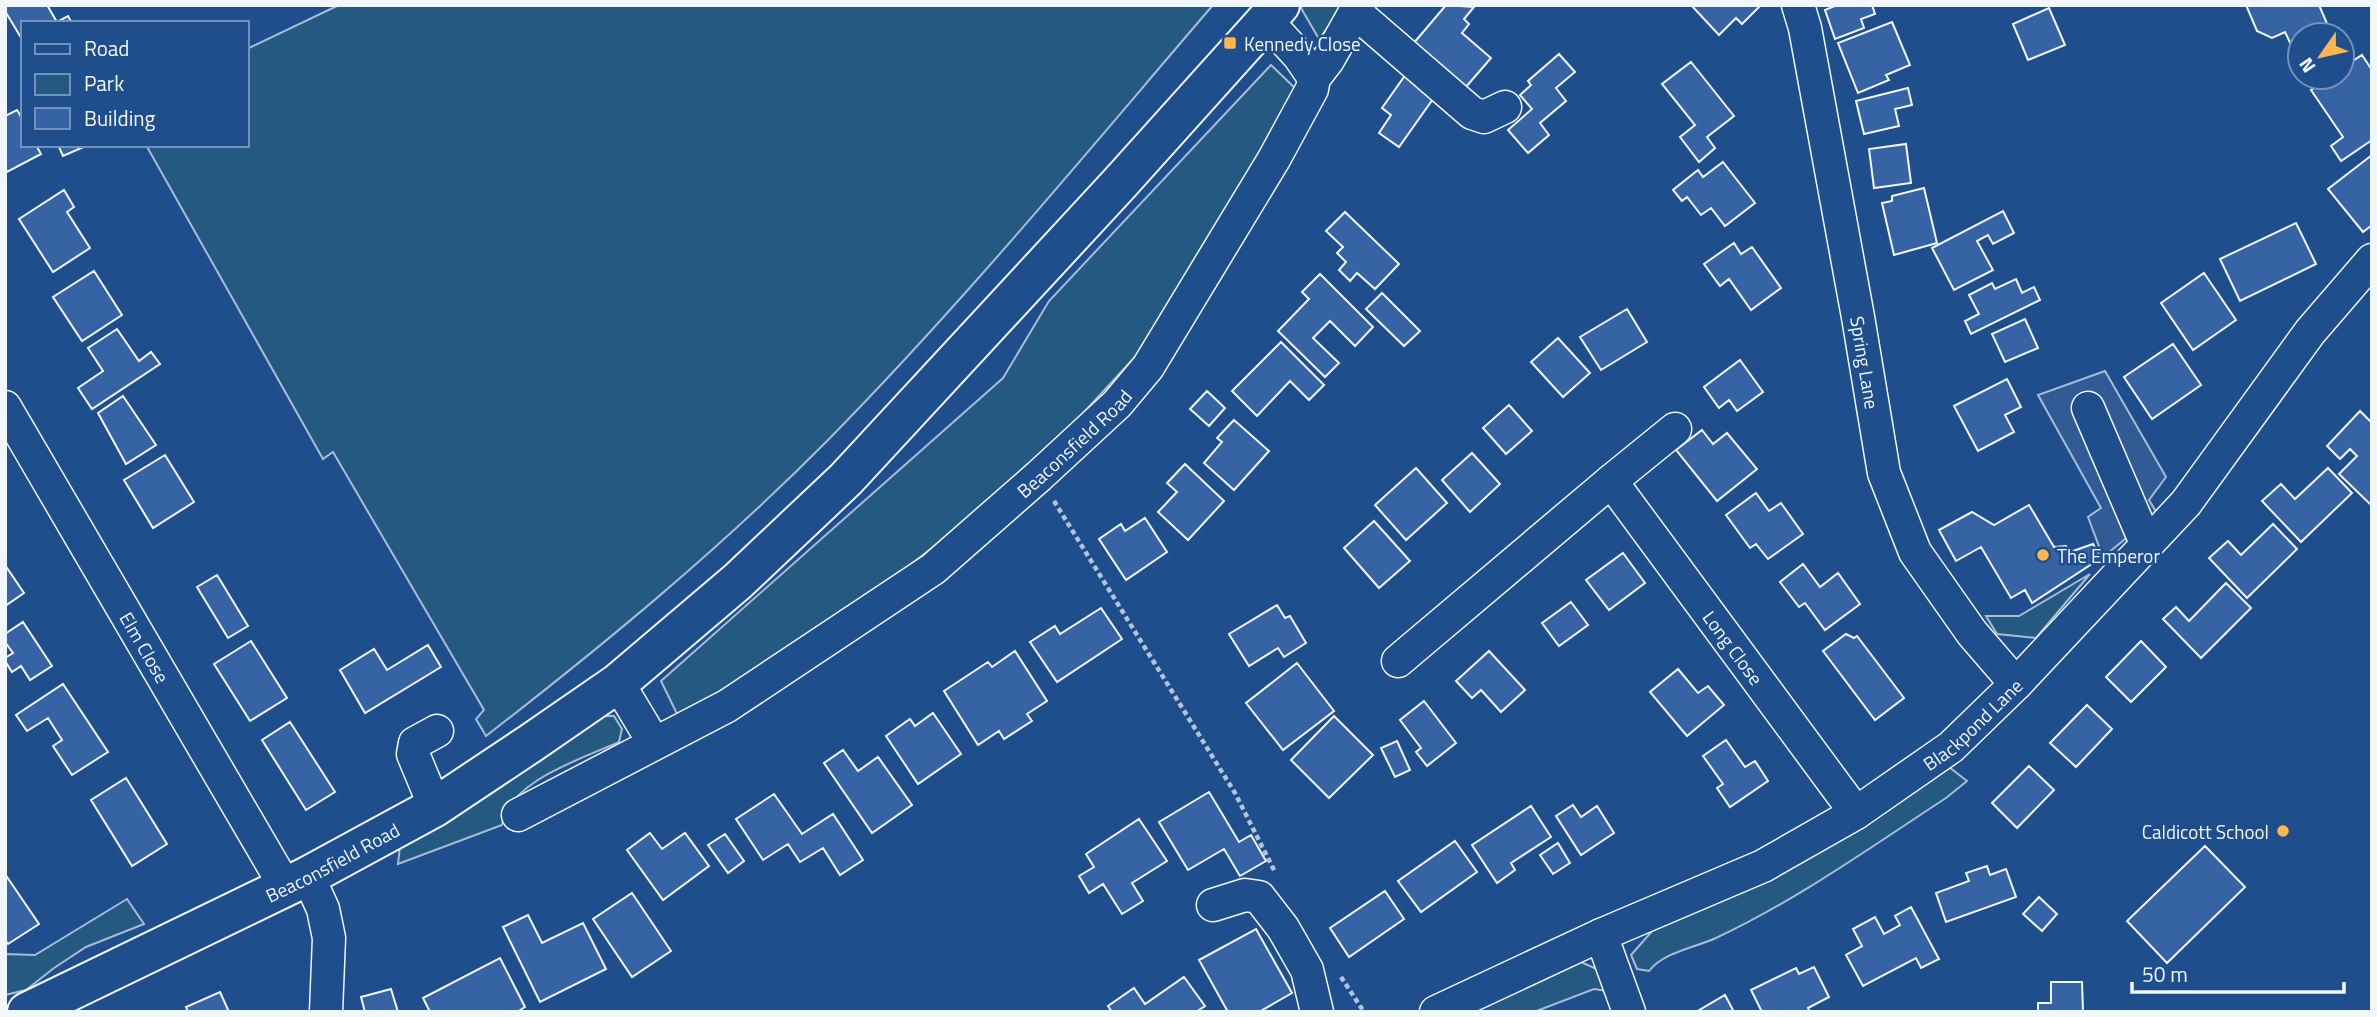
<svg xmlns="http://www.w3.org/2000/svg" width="2377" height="1017" viewBox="0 0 2377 1017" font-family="'Titillium Web',sans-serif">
	<rect width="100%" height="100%" fill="#1f4e8c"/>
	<path fill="#245a82" stroke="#a8bbd7" stroke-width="2" d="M 339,5 L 1213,5 C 1087,152 963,303 827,441 C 721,548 605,644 486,736 L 476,719 L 484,710 L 333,452 L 323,459 L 146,145 L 247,145 L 247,49 Z
		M 1303,5 L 1345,5 L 1319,39 L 1301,8 Z
		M 1271,65 L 1298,91 L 1146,345 L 1026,475 L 847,614 L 680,720 L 661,681 L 1003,378 L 1049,301 Z
		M 2090,574 L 2036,638 L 1997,634 L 1986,616 L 2019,616 Z
		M 596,716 L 614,716 L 622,729 L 619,742 C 582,759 510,780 502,825 L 398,864 L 400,846 Z
		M 1949,767 L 1967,781 L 1946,798 C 1871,847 1797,900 1716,938 C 1694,948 1664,952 1649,971 L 1637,969 L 1631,955 L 1653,930 L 1760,883 Z
		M 127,899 L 144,924 L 86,947 L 54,968 L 26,990 L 5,995 L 5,954 L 35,955 Z
		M 1581,962 L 1601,971 L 1607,991 L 1594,989 L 1534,1012 L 1471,1012 L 1547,975 Z"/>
	<path fill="#305b95" stroke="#a8bbd7" stroke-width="2" d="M 2105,371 L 2166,477 L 2149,500 L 2157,513 L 2103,557 L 2088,517 L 2101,508 L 2038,395 Z"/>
	<path fill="#3563a3" stroke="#f2f6ff" stroke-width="2" d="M 5,5 L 47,5 L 57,22 L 68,16 L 72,23 L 23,23 L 23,41 L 5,11 Z
		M 1446,5 L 1474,7 L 1464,19 L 1469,24 L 1462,33 L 1491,58 L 1465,88 L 1413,44 Z
		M 1691,5 L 1758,5 L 1760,6 L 1742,24 L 1736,18 L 1719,35 Z
		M 1837,5 L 1872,5 L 1875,14 L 1861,19 L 1864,28 L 1835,39 L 1825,10 Z
		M 2246,5 L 2319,5 L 2332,35 L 2300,35 L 2300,64 L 2285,32 L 2272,38 L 2257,31 Z
		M 2049,8 L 2065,45 L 2028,60 L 2013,24 Z
		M 1892,22 L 1910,65 L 1886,75 L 1889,80 L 1858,93 L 1838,43 Z
		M 1559,54 L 1575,72 L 1556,88 L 1566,101 L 1540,123 L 1549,135 L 1528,153 L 1508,130 L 1532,109 L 1520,95 L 1531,85 L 1528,81 Z
		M 2362,55 L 2372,70 L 2372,140 L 2341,161 L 2331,146 L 2343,137 L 2311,90 L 2329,77 L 2342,77 L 2342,68 Z
		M 1691,62 L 1734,116 L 1707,137 L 1715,148 L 1699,162 L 1680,137 L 1695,125 L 1662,84 Z
		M 1411,67 L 1440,89 L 1399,147 L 1379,133 L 1391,115 L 1382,108 Z
		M 1908,88 L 1912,105 L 1895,109 L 1899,126 L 1864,134 L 1856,101 Z
		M 17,110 L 23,120 L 23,145 L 36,145 L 41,154 L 7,172 L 5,168 L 5,116 Z
		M 1906,144 L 1911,183 L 1874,188 L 1869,149 Z
		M 58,145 L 88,145 L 63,156 Z
		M 2372,155 L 2372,225 L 2363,232 L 2328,189 Z
		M 1723,162 L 1755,203 L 1725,226 L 1711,208 L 1701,215 L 1687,197 L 1682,201 L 1673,190 L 1698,170 L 1703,177 Z
		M 1924,188 L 1937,243 L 1894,255 L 1882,203 L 1892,201 L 1892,196 Z
		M 64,190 L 74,207 L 67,212 L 90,248 L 53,272 L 19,219 Z
		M 2003,211 L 2014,233 L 1993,244 L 1988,235 L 1977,241 L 1993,270 L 1954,290 L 1932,248 Z
		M 1345,212 L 1399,264 L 1375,289 L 1357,273 L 1350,281 L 1339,270 L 1346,262 L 1337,253 L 1343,247 L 1326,231 Z
		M 2296,223 L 2316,264 L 2240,301 L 2220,259 Z
		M 1734,243 L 1741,254 L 1752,247 L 1781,288 L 1751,310 L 1729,279 L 1720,286 L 1704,264 Z
		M 94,271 L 122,315 L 82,341 L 53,297 Z
		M 2204,273 L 2236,320 L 2193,350 L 2161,303 Z
		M 1320,274 L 1373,327 L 1355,346 L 1330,321 L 1313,338 L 1339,363 L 1325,377 L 1278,331 L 1309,299 L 1302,292 Z
		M 2016,279 L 2022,293 L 2034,287 L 2040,300 L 1971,334 L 1965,321 L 1979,314 L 1969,295 L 1992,283 L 1995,289 Z
		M 1382,293 L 1420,331 L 1404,346 L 1366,309 Z
		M 1627,309 L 1647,342 L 1601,370 L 1580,337 Z
		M 2025,319 L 2038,348 L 2005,362 L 1992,334 Z
		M 117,329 L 139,361 L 151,352 L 160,364 L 92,409 L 78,388 L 103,371 L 88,348 Z
		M 1558,338 L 1590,373 L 1563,397 L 1531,362 Z
		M 1281,342 L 1324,385 L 1309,400 L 1290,381 L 1257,416 L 1232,391 Z
		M 2173,344 L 2201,385 L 2152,419 L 2124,377 Z
		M 1740,360 L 1763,392 L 1737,411 L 1729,400 L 1719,408 L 1704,387 Z
		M 2007,379 L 2021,407 L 2005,415 L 2014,432 L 1978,451 L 1954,406 Z
		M 1207,391 L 1225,408 L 1209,426 L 1190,409 Z
		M 123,396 L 156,445 L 126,464 L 98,413 Z
		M 1509,405 L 1532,431 L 1506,454 L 1483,428 Z
		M 2360,411 L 2372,423 L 2372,506 L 2339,474 L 2357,456 L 2350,449 L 2340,459 L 2327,446 Z
		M 1234,420 L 1269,451 L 1234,490 L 1204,463 L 1222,442 L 1217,438 Z
		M 1702,430 L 1713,444 L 1727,433 L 1757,469 L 1717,501 L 1676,450 Z
		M 1472,453 L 1500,484 L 1470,512 L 1442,480 Z
		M 165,455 L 194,502 L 153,528 L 124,480 Z
		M 1185,464 L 1224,501 L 1188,540 L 1158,512 L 1177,492 L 1167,483 Z
		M 1416,468 L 1447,503 L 1406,540 L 1375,505 Z
		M 2328,468 L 2352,493 L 2301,542 L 2262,501 L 2281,484 L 2295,499 Z
		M 1756,493 L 1769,511 L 1781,503 L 1803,534 L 1768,559 L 1756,544 L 1750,548 L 1726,515 Z
		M 2029,505 L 2054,547 L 2066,546 L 2070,552 L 2093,544 L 2101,558 L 2032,603 L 2025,590 L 2011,598 L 1981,547 L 1956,561 L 1939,530 L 1972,512 L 1994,525 Z
		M 1145,518 L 1167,552 L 1126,580 L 1099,539 L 1121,524 L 1125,531 Z
		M 1374,521 L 1410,561 L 1379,588 L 1344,548 Z
		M 2273,524 L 2297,549 L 2247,598 L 2209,558 L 2228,541 L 2241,555 Z
		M 1623,553 L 1645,583 L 1609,610 L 1586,580 Z
		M 1803,564 L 1820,587 L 1838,573 L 1860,604 L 1825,630 L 1805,603 L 1799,607 L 1780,582 Z
		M 5,565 L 24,593 L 5,606 Z
		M 217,575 L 248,626 L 228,638 L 197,587 Z
		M 2226,583 L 2251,608 L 2201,658 L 2163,619 L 2176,607 L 2189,621 Z
		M 1571,602 L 1588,625 L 1559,646 L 1542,623 Z
		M 1277,605 L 1285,618 L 1290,616 L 1306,643 L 1284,657 L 1278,648 L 1249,666 L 1229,634 Z
		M 1101,608 L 1122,639 L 1057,682 L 1030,642 L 1055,626 L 1060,634 Z
		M 23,622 L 52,666 L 30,680 L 21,666 L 12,672 L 5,661 L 5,658 L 13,653 L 5,642 L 5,634 Z
		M 1846,634 L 1854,638 L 1857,636 L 1904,698 L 1875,720 L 1823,651 Z
		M 251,641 L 287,698 L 250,721 L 214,664 Z
		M 2141,641 L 2166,667 L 2131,702 L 2106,677 Z
		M 428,645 L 441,667 L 365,713 L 340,670 L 374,649 L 387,670 Z
		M 1015,651 L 1047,701 L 1027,714 L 1032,721 L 1004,739 L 999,731 L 978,745 L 944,691 L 988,662 L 992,667 Z
		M 1489,651 L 1525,690 L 1501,712 L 1481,690 L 1472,698 L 1456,681 Z
		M 1297,663 L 1334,711 L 1283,750 L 1246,703 Z
		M 1678,669 L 1698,693 L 1708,686 L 1724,705 L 1687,736 L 1650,692 Z
		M 63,684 L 108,752 L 72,775 L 53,746 L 62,740 L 48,718 L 27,731 L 16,715 Z
		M 1424,701 L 1456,743 L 1427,766 L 1416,752 L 1421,748 L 1400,720 Z
		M 2087,705 L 2112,729 L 2076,767 L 2050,743 Z
		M 933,713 L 961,754 L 918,784 L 886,736 L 910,719 L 915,726 Z
		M 1334,716 L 1373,755 L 1329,798 L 1291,760 Z
		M 290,722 L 335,792 L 306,810 L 262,740 Z
		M 1726,740 L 1745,767 L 1755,761 L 1768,781 L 1730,807 L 1717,788 L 1723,784 L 1703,756 Z
		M 1397,741 L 1410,770 L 1395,777 L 1381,748 Z
		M 843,750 L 858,771 L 878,757 L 912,805 L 872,833 L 824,763 Z
		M 2029,766 L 2054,790 L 2017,828 L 1992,803 Z
		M 126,778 L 167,844 L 132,866 L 91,800 Z
		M 1209,792 L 1239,842 L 1251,835 L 1266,861 L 1240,876 L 1224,849 L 1188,870 L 1159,822 Z
		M 774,794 L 802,834 L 833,814 L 863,860 L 840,875 L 823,848 L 800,862 L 788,844 L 763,860 L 736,819 Z
		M 1573,805 L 1581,817 L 1597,806 L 1614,833 L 1581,855 L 1556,816 Z
		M 1531,806 L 1551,837 L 1511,863 L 1515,870 L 1497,883 L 1472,845 Z
		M 1139,819 L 1167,861 L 1132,883 L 1143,901 L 1122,914 L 1103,884 L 1089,893 L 1079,876 L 1094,867 L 1086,854 Z
		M 650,833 L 662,849 L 685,833 L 709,866 L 663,900 L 627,850 Z
		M 725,834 L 744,861 L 728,873 L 708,845 Z
		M 1455,841 L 1477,872 L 1421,912 L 1398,881 Z
		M 1558,843 L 1570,863 L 1553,874 L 1540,855 Z
		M 2205,846 L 2245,887 L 2167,963 L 2127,921 Z
		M 1987,866 L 1990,875 L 2006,869 L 2016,897 L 1946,922 L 1936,893 L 1969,881 L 1966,873 Z
		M 5,874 L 39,924 L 8,944 L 5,940 Z
		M 1385,891 L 1404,919 L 1349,957 L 1330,928 Z
		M 632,893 L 671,951 L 632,977 L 593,919 Z
		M 2039,897 L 2057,914 L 2042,931 L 2023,914 Z
		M 1911,907 L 1939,959 L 1921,968 L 1916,958 L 1863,986 L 1846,955 L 1862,946 L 1853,929 L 1875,917 L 1884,934 L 1900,925 L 1895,916 Z
		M 528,915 L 542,943 L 583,923 L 606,969 L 540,1002 L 503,927 Z
		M 1256,929 L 1292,993 L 1259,1012 L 1228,1012 L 1199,960 Z
		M 500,958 L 525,1007 L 517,1012 L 430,1012 L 423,998 Z
		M 1814,967 L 1829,997 L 1808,1008 L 1810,1012 L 1762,1012 L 1751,990 L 1796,968 L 1799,974 Z
		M 1184,977 L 1205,1006 L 1196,1012 L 1112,1012 L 1108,1006 L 1134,988 L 1145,1004 Z
		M 2051,982 L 2082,982 L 2083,1012 L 2038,1012 L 2038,1003 L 2051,1003 Z
		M 391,989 L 398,1012 L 365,1012 L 361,997 Z
		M 220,992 L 229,1012 L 188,1012 L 186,1007 Z
		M 1725,995 L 1734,1012 L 1696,1012 Z"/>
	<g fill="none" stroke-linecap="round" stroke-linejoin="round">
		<defs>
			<g id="minor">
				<path id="s1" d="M 1798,5 L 1805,28 L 1858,317 L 1884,473 L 1915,552 L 1972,633 L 2016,684"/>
				<path d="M 1355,12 L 1472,113 L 1484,117 L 1505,107"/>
				<path d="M 1314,78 L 1328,60 L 1359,5"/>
				<path id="s2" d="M 5,407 L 285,886"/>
				<path d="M 2088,408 L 2146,543"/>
				<path id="s3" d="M 1675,429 L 1611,481 L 1856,813"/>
				<path d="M 1398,661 L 1611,481"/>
				<path d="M 618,683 L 654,743"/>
				<path d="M 435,807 L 413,754 L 415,743 L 437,731"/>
				<path id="s4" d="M 518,815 L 727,706 L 933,569 L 1039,476 L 1117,404 L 1148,367 L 1274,159 L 1312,89 L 1314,78 L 1299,56 L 1265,19"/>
				<path d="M 308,876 L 323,909 L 329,938 L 326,1012"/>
				<path d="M 1213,905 L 1245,895 L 1259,897 L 1283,928 L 1307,970 L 1317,1012"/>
				<path d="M 1601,935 L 1629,1012"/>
				<path id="s5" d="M 1436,1012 L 1601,935 L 1763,866 L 1856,813 L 1951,747 L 2016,684 L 2186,503 L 2310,332 L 2372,260"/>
			</g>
			<g id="major">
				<path id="s6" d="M 27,1012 L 308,876 L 435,807 L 531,743 L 618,683 L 738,581 L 846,479 L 1119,184 L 1280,5"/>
			</g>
		</defs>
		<use href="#minor" stroke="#f2f6ff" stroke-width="35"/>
		<use href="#major" stroke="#f2f6ff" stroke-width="42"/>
		<path stroke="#b3c4dc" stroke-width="4.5" stroke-dasharray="5 3.5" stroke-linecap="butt" d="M 1054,501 L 1235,793 L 1275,872
			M 1341,977 L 1364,1012"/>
		<use href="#minor" stroke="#1f4e8c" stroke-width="32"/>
		<use href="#major" stroke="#1f4e8c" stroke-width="38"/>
	</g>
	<g fill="#ffb74d" stroke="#1f4e8c" stroke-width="2.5">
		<rect x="1223" y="36" width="14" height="14" rx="3.5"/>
		<circle cx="2043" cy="555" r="7"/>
		<circle cx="2283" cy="831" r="7"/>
	</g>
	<g text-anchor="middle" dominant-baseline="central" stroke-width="5" stroke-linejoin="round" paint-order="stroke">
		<g font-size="19" fill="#f2f6ff" stroke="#1f4e8c" text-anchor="start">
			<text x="1244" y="43">Kennedy Close</text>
			<text x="2057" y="555">The Emperor</text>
			<text x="2269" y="831" text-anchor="end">Caldicott School</text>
		</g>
		<g font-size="19" fill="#f2f6ff" stroke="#1f4e8c">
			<text stroke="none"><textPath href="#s1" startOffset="364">Spring Lane</textPath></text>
			<text stroke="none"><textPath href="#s4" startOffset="672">Beaconsfield Road</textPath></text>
			<text stroke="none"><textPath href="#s2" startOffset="278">Elm Close</textPath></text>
			<text stroke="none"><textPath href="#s3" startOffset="289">Long Close</textPath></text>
			<text stroke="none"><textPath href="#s5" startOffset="612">Blackpond Lane</textPath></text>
			<text stroke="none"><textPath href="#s6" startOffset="340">Beaconsfield Road</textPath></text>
		</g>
	</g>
	<rect width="2377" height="1017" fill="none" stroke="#f2f6ff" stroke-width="14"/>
	<rect x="21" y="21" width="228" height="126" fill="#1f4e8c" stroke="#7391ba" stroke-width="2"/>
	<rect x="35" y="44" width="35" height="10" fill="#1f4e8c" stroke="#7391ba" stroke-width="2"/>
	<text x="84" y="56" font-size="21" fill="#f2f6ff">Road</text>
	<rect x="35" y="74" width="35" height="21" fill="#245a82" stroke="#7391ba" stroke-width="2"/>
	<text x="84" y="91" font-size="21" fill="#f2f6ff">Park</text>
	<rect x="35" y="108" width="35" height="21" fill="#3563a3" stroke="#7391ba" stroke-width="2"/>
	<text x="84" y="126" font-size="21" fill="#f2f6ff">Building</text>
	<g transform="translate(2321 56) rotate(236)"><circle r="33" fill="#1f4e8c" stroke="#7391ba" stroke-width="2"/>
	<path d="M0-5L12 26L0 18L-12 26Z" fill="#ffb74d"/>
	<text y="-10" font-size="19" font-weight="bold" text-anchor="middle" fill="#f2f6ff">N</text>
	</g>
	<path d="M2132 982v10h212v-10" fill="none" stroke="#f2f6ff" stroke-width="3.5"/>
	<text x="2142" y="982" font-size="21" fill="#f2f6ff" stroke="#1f4e8c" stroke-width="5" paint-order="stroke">50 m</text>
</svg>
